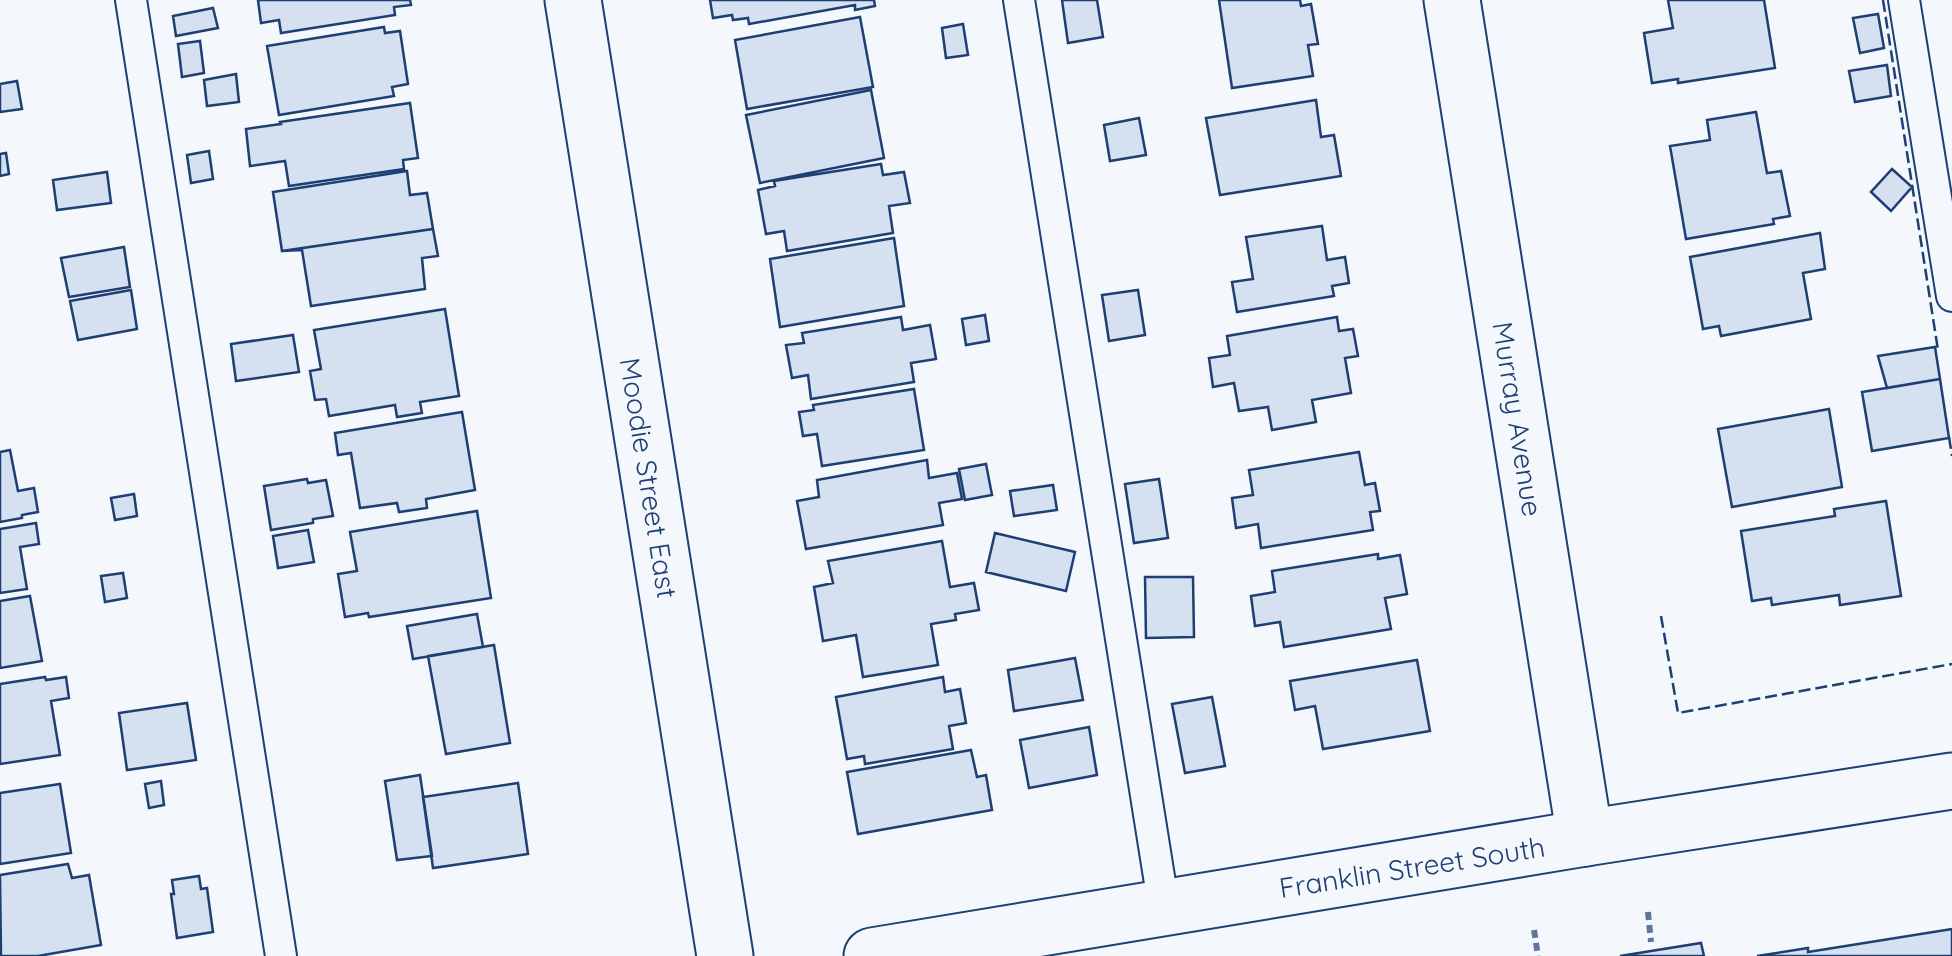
<svg xmlns="http://www.w3.org/2000/svg" width="1952" height="956" viewBox="0 0 1952 956" font-family="Quicksand,sans-serif">
	<rect width="100%" height="100%" fill="#f4f7fb"/>
	<path fill="#d5e0f0" stroke="#1d3f73" stroke-width="2.5" d="M 258,0 L 410,0 L 411,5 L 394,7 L 395,15 L 281,33 L 279,20 L 261,23 Z
		M 710,0 L 874,0 L 875,6 L 855,10 L 855,5 L 749,24 L 748,18 L 733,20 L 732,15 L 713,18 Z
		M 1062,0 L 1097,0 L 1103,37 L 1068,43 Z
		M 1219,0 L 1300,0 L 1301,6 L 1311,4 L 1318,44 L 1308,45 L 1313,76 L 1232,88 Z
		M 1668,0 L 1764,0 L 1775,68 L 1678,83 L 1678,79 L 1652,83 L 1644,33 L 1673,28 Z
		M 213,8 L 218,28 L 176,36 L 173,16 Z
		M 1878,14 L 1884,48 L 1860,53 L 1853,18 Z
		M 860,17 L 873,87 L 747,109 L 735,40 Z
		M 963,24 L 968,55 L 946,58 L 942,28 Z
		M 384,27 L 385,33 L 400,31 L 408,84 L 392,87 L 394,96 L 279,115 L 267,46 Z
		M 200,41 L 204,73 L 182,77 L 178,44 Z
		M 1887,65 L 1891,96 L 1855,102 L 1849,71 Z
		M 236,74 L 239,102 L 207,106 L 204,80 Z
		M 17,81 L 22,109 L 0,112 L 0,84 Z
		M 871,90 L 884,158 L 760,183 L 746,115 Z
		M 1316,100 L 1321,137 L 1334,135 L 1341,176 L 1220,195 L 1206,118 Z
		M 410,103 L 418,158 L 403,160 L 404,169 L 289,186 L 285,161 L 250,166 L 246,129 L 281,124 L 280,122 Z
		M 1756,112 L 1767,173 L 1781,171 L 1790,216 L 1773,219 L 1774,224 L 1686,239 L 1670,146 L 1710,140 L 1707,120 Z
		M 1139,118 L 1146,155 L 1110,161 L 1104,125 Z
		M 209,151 L 213,179 L 191,183 L 187,155 Z
		M 6,153 L 9,174 L 0,176 L 0,154 Z
		M 881,164 L 883,175 L 904,172 L 910,203 L 889,206 L 893,233 L 787,251 L 784,231 L 766,234 L 758,190 L 775,186 L 774,181 Z
		M 1892,169 L 1912,187 L 1891,211 L 1871,192 Z
		M 407,171 L 410,195 L 427,193 L 433,229 L 282,251 L 273,192 Z
		M 107,172 L 111,203 L 57,210 L 53,180 Z
		M 1322,226 L 1327,260 L 1345,257 L 1349,283 L 1332,286 L 1334,296 L 1237,312 L 1232,282 L 1253,279 L 1246,237 Z
		M 433,229 L 438,256 L 422,258 L 425,289 L 311,306 L 302,250 L 282,251 Z
		M 1820,233 L 1825,269 L 1803,273 L 1811,319 L 1721,336 L 1719,326 L 1703,329 L 1690,257 Z
		M 894,238 L 904,306 L 780,327 L 770,259 Z
		M 124,247 L 130,287 L 69,297 L 61,258 Z
		M 131,290 L 137,329 L 78,340 L 70,301 Z
		M 1138,290 L 1145,335 L 1109,341 L 1102,295 Z
		M 445,309 L 459,396 L 420,402 L 422,413 L 397,417 L 395,405 L 329,416 L 326,399 L 315,400 L 310,371 L 321,369 L 314,330 Z
		M 985,315 L 989,341 L 966,345 L 962,319 Z
		M 901,317 L 903,330 L 930,325 L 936,359 L 911,363 L 914,382 L 811,399 L 808,375 L 792,378 L 786,345 L 804,343 L 802,333 Z
		M 1337,317 L 1339,331 L 1353,329 L 1358,356 L 1345,358 L 1351,393 L 1312,400 L 1316,422 L 1272,430 L 1268,407 L 1239,411 L 1234,383 L 1213,387 L 1209,358 L 1230,355 L 1227,336 Z
		M 293,335 L 299,372 L 236,381 L 231,344 Z
		M 1935,347 L 1940,379 L 1887,388 L 1878,356 Z
		M 1940,379 L 1949,438 L 1872,451 L 1862,392 Z
		M 914,389 L 924,450 L 822,466 L 817,434 L 803,436 L 799,412 L 814,410 L 813,405 Z
		M 1829,409 L 1842,487 L 1732,507 L 1718,429 Z
		M 462,412 L 475,490 L 426,499 L 427,508 L 399,512 L 397,503 L 360,508 L 351,453 L 338,455 L 335,433 Z
		M 10,450 L 18,491 L 34,488 L 38,512 L 22,515 L 22,518 L 0,522 L 0,452 Z
		M 1359,452 L 1365,485 L 1375,483 L 1380,511 L 1370,512 L 1373,530 L 1261,548 L 1258,524 L 1236,528 L 1232,498 L 1253,495 L 1249,470 Z
		M 927,460 L 929,478 L 957,473 L 962,499 L 939,503 L 943,525 L 806,549 L 797,501 L 819,497 L 817,480 Z
		M 986,464 L 992,495 L 965,500 L 959,469 Z
		M 307,479 L 308,483 L 326,480 L 333,516 L 313,519 L 313,523 L 271,530 L 264,486 Z
		M 1159,479 L 1168,538 L 1134,543 L 1125,484 Z
		M 1053,485 L 1057,510 L 1014,516 L 1010,491 Z
		M 134,494 L 137,516 L 115,520 L 111,498 Z
		M 1886,501 L 1901,596 L 1840,605 L 1839,595 L 1772,605 L 1771,598 L 1752,601 L 1741,531 L 1835,516 L 1834,509 Z
		M 477,511 L 491,598 L 369,617 L 368,613 L 345,617 L 338,574 L 357,571 L 350,532 Z
		M 36,523 L 39,544 L 20,547 L 27,589 L 0,593 L 0,529 Z
		M 308,530 L 314,562 L 278,568 L 273,536 Z
		M 995,533 L 1075,552 L 1066,591 L 986,572 Z
		M 942,541 L 950,587 L 974,583 L 979,610 L 955,614 L 956,620 L 931,624 L 938,665 L 863,677 L 856,635 L 823,641 L 814,587 L 833,583 L 828,561 Z
		M 1378,554 L 1378,559 L 1400,555 L 1407,594 L 1385,598 L 1391,629 L 1284,647 L 1280,622 L 1255,626 L 1251,596 L 1275,592 L 1272,571 Z
		M 123,573 L 127,598 L 105,602 L 101,576 Z
		M 1145,577 L 1193,577 L 1194,637 L 1146,638 Z
		M 30,596 L 42,661 L 0,668 L 0,601 Z
		M 477,614 L 483,647 L 413,659 L 407,626 Z
		M 494,645 L 510,743 L 446,754 L 428,656 Z
		M 1075,658 L 1083,700 L 1014,711 L 1008,670 Z
		M 1417,660 L 1430,731 L 1323,749 L 1315,706 L 1295,710 L 1290,681 Z
		M 45,677 L 46,680 L 66,677 L 69,698 L 51,701 L 60,755 L 0,764 L 0,684 Z
		M 943,677 L 945,692 L 960,689 L 966,723 L 949,726 L 953,749 L 865,764 L 864,756 L 847,759 L 836,697 Z
		M 1212,697 L 1225,766 L 1185,773 L 1172,704 Z
		M 187,703 L 196,760 L 127,770 L 119,713 Z
		M 1089,727 L 1097,775 L 1029,788 L 1020,740 Z
		M 971,750 L 977,777 L 986,775 L 992,810 L 858,834 L 847,772 Z
		M 420,775 L 432,856 L 397,860 L 385,781 Z
		M 161,781 L 164,805 L 149,808 L 145,784 Z
		M 518,783 L 528,854 L 433,868 L 423,797 Z
		M 60,784 L 71,853 L 0,864 L 0,793 Z
		M 68,864 L 72,878 L 89,875 L 101,945 L 38,956 L 1,956 L 0,875 Z
		M 199,876 L 201,889 L 207,888 L 213,932 L 177,938 L 171,894 L 174,894 L 172,880 Z
		M 1952,929 L 1952,956 L 1757,956 L 1808,948 L 1808,952 Z
		M 1701,943 L 1704,956 L 1620,956 Z"/>
	<g fill="none" stroke-linecap="round" stroke-linejoin="round">
		<defs>
			<path id="lane" d="M 131,0 L 281,956
				M 1019,0 L 1164,908
				M 1904,0 L 1952,296"/>
			<path id="street" d="M 573,0 L 725,956
				M 1452,0 L 1585,838"/>
			<path id="secondary" d="M 872,956 L 1585,838 L 1952,781"/>
		</defs>
		<use href="#lane" stroke="#1d3f73" stroke-width="34"/>
		<use href="#street" stroke="#1d3f73" stroke-width="59"/>
		<use href="#secondary" stroke="#1d3f73" stroke-width="59"/>
		<path stroke="#5e769c" stroke-width="6" stroke-dasharray="8 5" stroke-linecap="butt" d="M 1648,912 L 1651,942
			M 1534,930 L 1538,956"/>
		<use href="#lane" stroke="#f4f7fb" stroke-width="30"/>
		<use href="#street" stroke="#f4f7fb" stroke-width="55"/>
		<use href="#secondary" stroke="#f4f7fb" stroke-width="55"/>
		<path stroke="#1d3f73" stroke-width="2.5" stroke-dasharray="12 5" stroke-linecap="butt" d="M 1883,0 L 1938,350
			M 1949,437 L 1952,456
			M 1661,616 L 1678,713 L 1952,664"/>
	</g>
	<g text-anchor="middle" dominant-baseline="central" stroke-width="8" stroke-linejoin="round" paint-order="stroke">
		<g font-size="28" fill="#1d3f73" stroke="#f4f7fb">
			<text transform="translate(1518 419) rotate(81)">Murray Avenue</text>
			<text transform="translate(649 478) rotate(81)">Moodie Street East</text>
			<text transform="translate(1412 867) rotate(-9)">Franklin Street South</text>
		</g>
	</g>
</svg>
